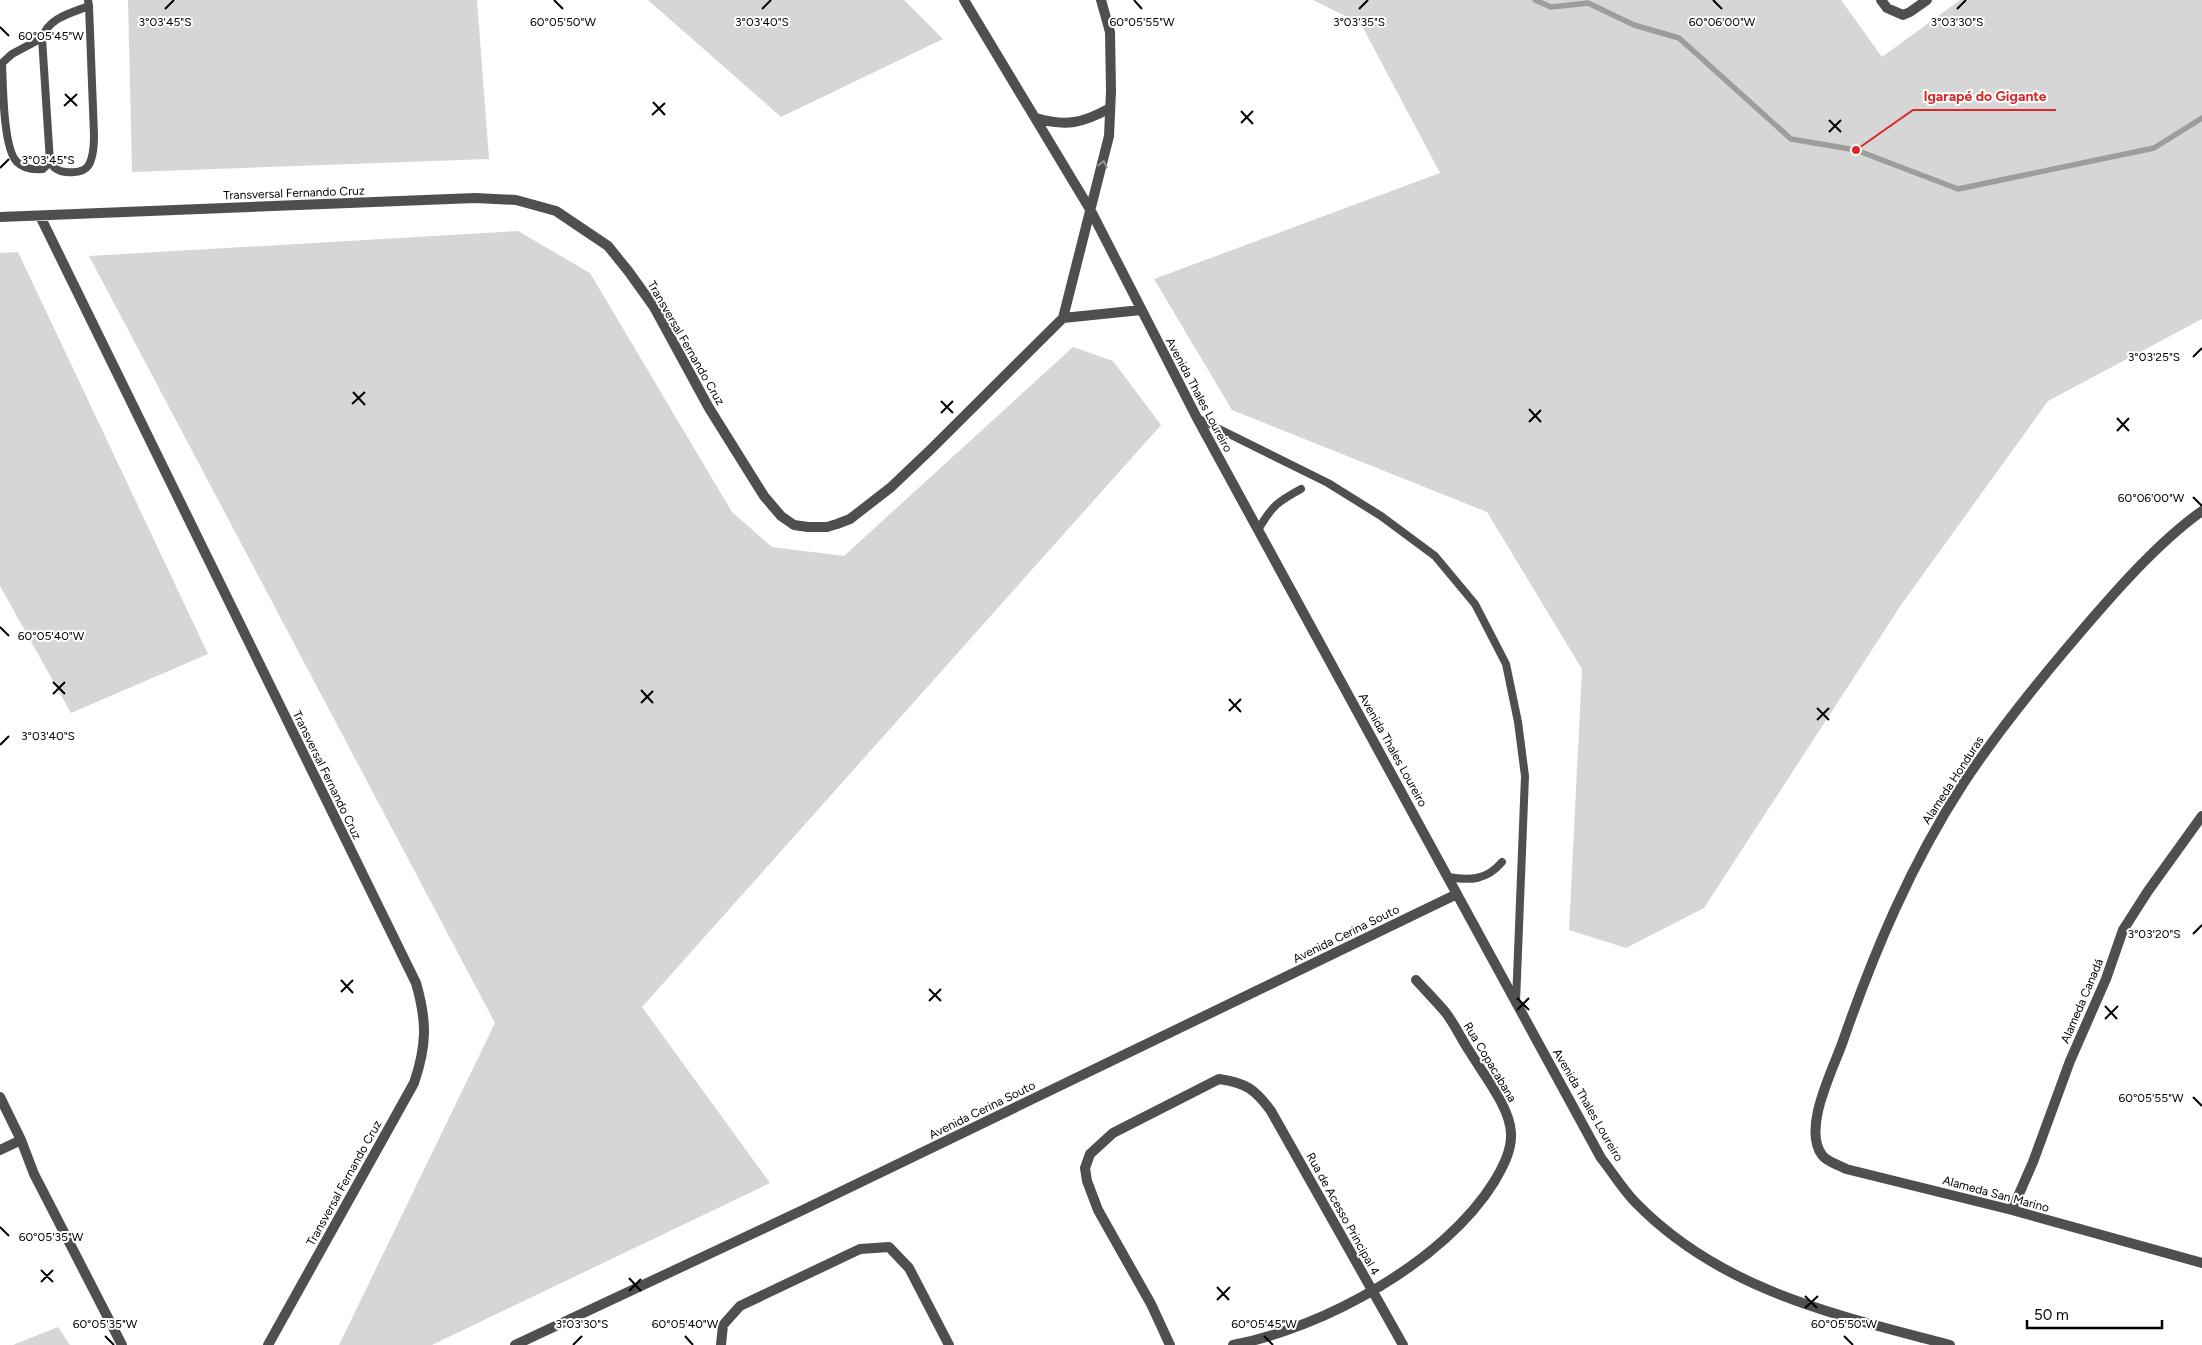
<svg xmlns="http://www.w3.org/2000/svg" width="2202" height="1345" viewBox="0 0 2202 1345" font-family="Figtree,sans-serif">
	<rect width="100%" height="100%" fill="#fff"/>
	<path fill="#d6d6d6" d="M 128,0 L 477,0 L 489,159 L 132,172 Z
		M 648,0 L 904,0 L 943,39 L 781,117 Z
		M 1313,0 L 1841,0 L 1882,57 L 1960,0 L 2202,0 L 2202,319 L 2048,401 L 1901,605 L 1704,908 L 1626,948 L 1569,930 L 1582,669 L 1487,512 L 1232,410 L 1154,279 L 1440,173 L 1361,24 Z
		M 518,231 L 590,273 L 732,512 L 772,547 L 844,556 L 1073,347 L 1113,361 L 1161,425 L 642,1007 L 770,1183 L 432,1345 L 339,1345 L 495,1023 L 89,256 Z
		M 18,252 L 208,654 L 71,713 L 0,586 L 0,253 Z
		M 58,1327 L 70,1345 L 13,1345 Z"/>
	<g fill="none" stroke-linecap="round" stroke-linejoin="round">
		<path stroke="#9d9d9d" stroke-width="5.5" d="M 1535,0 L 1551,7 L 1588,3 L 1634,25 L 1679,38 L 1791,139 L 1856,150 L 1958,189 L 2154,148 L 2202,118"/>
		<path stroke="#4f4f4f" stroke-width="8" d="M 88,0 L 89,6 L 94,135 C 94,143 93,159 88,166 C 83,174 62,174 55,168 C 53,167 52,164 50,162 L 42,38 C 48,18 71,13 89,6
			M 42,38 L 12,54 L 2,63 C 3,84 3,149 17,162 C 24,169 34,170 43,169 L 50,162
			M 1197,418 L 1328,483 L 1381,516 L 1435,556 L 1475,604 L 1506,664 L 1518,722 L 1525,776 L 1516,1002
			M 1258,530 C 1272,506 1277,502 1301,489
			M 1448,877 C 1470,881 1487,880 1502,862"/>
		<path stroke="#4f4f4f" stroke-width="10" d="M 964,0 L 1091,211 L 1197,418 L 1601,1158 C 1613,1173 1623,1190 1636,1203 C 1722,1291 1837,1315 1950,1345
			M 1881,0 L 1887,8 L 1903,15 L 1910,12 L 1927,0
			M 1036,118 C 1066,127 1083,123 1110,108
			M 40,216 L 416,983 C 427,1021 427,1045 414,1083 L 268,1345
			M 0,217 L 475,198 L 516,200 L 556,211 L 608,246 L 629,272 L 654,307 L 709,408 L 764,496 L 781,516 L 794,525 L 808,527 L 827,527 L 837,524 L 850,519 L 890,488 L 930,450 L 1063,318 L 1109,136 L 1111,91 L 1110,32 L 1101,0
			M 1063,318 L 1141,310
			M 2202,511 C 2158,542 2113,594 2078,635 C 2037,683 1997,732 1963,784 C 1911,864 1874,952 1843,1041 C 1833,1070 1802,1128 1822,1155 C 1827,1162 1839,1165 1846,1169 L 2012,1210 L 2202,1263
			M 0,1097 L 21,1140 L 34,1174 L 122,1345
			M 0,1150 L 21,1140
			M 2012,1210 L 2033,1162 L 2070,1061 L 2106,979 L 2123,930 L 2148,891 L 2202,816
			M 515,1345 L 805,1209 L 1457,894
			M 721,1345 L 723,1325 L 740,1306 L 860,1249 L 889,1247 L 909,1268 L 949,1345
			M 1170,1345 L 1151,1304 L 1098,1210 L 1087,1181 L 1085,1168 L 1090,1154 L 1113,1133 L 1219,1079 C 1246,1083 1255,1089 1271,1111 L 1403,1345
			M 1233,1345 C 1324,1328 1445,1261 1494,1182 C 1503,1167 1512,1150 1511,1133 C 1510,1107 1483,1074 1470,1052 C 1462,1040 1455,1025 1446,1013 C 1437,1002 1426,991 1416,980"/>
	</g>
	<defs><path id="oneway-chevron" d="M-2-3.5L2.5 0L-2 3.5" fill="none" stroke-width="1.6" stroke-linecap="round" stroke-linejoin="round" transform="scale(1.25)"/></defs>
	<use stroke="#959595" href="#oneway-chevron" transform="translate(1103 164) rotate(-77)"/>
	<path fill="none" stroke="#000" stroke-width="2" d="M 554,0 L 563,9M 1134,0 L 1142,9M 1713,0 L 1722,9M 165,9 L 174,0M 762,9 L 771,0M 1359,9 L 1368,0M 1957,9 L 1966,0M 0,27 L 9,36M 65,94 L 77,106M 653,102 L 665,115M 64,106 L 77,94M 1241,111 L 1253,124M 652,115 L 665,103M 1829,120 L 1841,132M 1241,123 L 1253,111M 1829,132 L 1841,120M 0,168 L 9,159M 2193,357 L 2202,348M 353,392 L 365,405M 941,401 L 953,413M 352,404 L 365,392M 1529,409 L 1541,422M 941,413 L 953,401M 2117,418 L 2129,431M 1529,422 L 1541,410M 2117,431 L 2129,418M 2193,497 L 2202,506M 0,627 L 9,636M 53,682 L 65,694M 641,690 L 653,703M 53,694 L 65,682M 1229,699 L 1241,712M 641,703 L 653,691M 1817,708 L 1829,720M 1229,711 L 1241,699M 1817,720 L 1829,708M 0,745 L 9,736M 2193,934 L 2202,925M 341,980 L 353,993M 929,989 L 941,1001M 341,992 L 353,980M 1517,998 L 1529,1010M 929,1001 L 941,989M 2105,1006 L 2117,1019M 1517,1010 L 1529,998M 2105,1019 L 2118,1006M 2193,1097 L 2202,1106M 0,1227 L 9,1236M 41,1270 L 53,1282M 629,1278 L 641,1291M 41,1282 L 53,1270M 1217,1287 L 1229,1300M 629,1291 L 641,1279M 1805,1296 L 1817,1308M 1217,1300 L 1230,1287M 1805,1308 L 1818,1296M 105,1336 L 114,1345M 685,1336 L 693,1345M 1264,1336 L 1273,1345M 1844,1336 L 1853,1345M 573,1345 L 582,1336"/>
	<g text-anchor="middle" dominant-baseline="central" stroke-width="4" stroke-linejoin="round" paint-order="stroke">
		<g font-size="12" fill="#000" stroke="#fff">
			<text transform="translate(294 193) rotate(-2)">Transversal Fernando Cruz</text>
			<text transform="translate(686 343) rotate(60)">Transversal Fernando Cruz</text>
			<text transform="translate(1199 395) rotate(62)">Avenida Thales Loureiro</text>
			<text transform="translate(1393 750) rotate(61)">Avenida Thales Loureiro</text>
			<text transform="translate(327 775) rotate(64)">Transversal Fernando Cruz</text>
			<text transform="translate(1953 780) rotate(-57)">Alameda Honduras</text>
			<text transform="translate(1346 934) rotate(-26)">Avenida Cerina Souto</text>
			<text transform="translate(2082 1001) rotate(-67)">Alameda Canadá</text>
			<text transform="translate(1490 1062) rotate(59)">Rua Copacabana</text>
			<text transform="translate(1588 1105) rotate(60)">Avenida Thales Loureiro</text>
			<text transform="translate(982 1110) rotate(-26)">Avenida Cerina Souto</text>
			<text transform="translate(344 1183) rotate(-61)">Transversal Fernando Cruz</text>
			<text transform="translate(1996 1194) rotate(15)">Alameda San Marino</text>
			<text transform="translate(1343 1214) rotate(61)">Rua de Acesso Principal 4</text>
		</g>
	</g>
	<g font-size="12" text-anchor="middle" fill="#000" stroke="#fff" stroke-width="4" stroke-linejoin="round" paint-order="stroke">
		<text x="165" y="26">3°03'45"S</text>
		<text x="762" y="26">3°03'40"S</text>
		<text x="1359" y="26">3°03'35"S</text>
		<text x="1957" y="26">3°03'30"S</text>
		<text x="563" y="26">60°05'50"W</text>
		<text x="1142" y="26">60°05'55"W</text>
		<text x="1722" y="26">60°06'00"W</text>
		<text x="51" y="40">60°05'45"W</text>
		<text x="48" y="164">3°03'45"S</text>
		<text x="2154" y="361">3°03'25"S</text>
		<text x="2151" y="502">60°06'00"W</text>
		<text x="51" y="640">60°05'40"W</text>
		<text x="48" y="740">3°03'40"S</text>
		<text x="2154" y="938">3°03'20"S</text>
		<text x="2151" y="1102">60°05'55"W</text>
		<text x="51" y="1241">60°05'35"W</text>
		<text x="105" y="1328">60°05'35"W</text>
		<text x="685" y="1328">60°05'40"W</text>
		<text x="1264" y="1328">60°05'45"W</text>
		<text x="1844" y="1328">60°05'50"W</text>
		<text x="582" y="1328">3°03'30"S</text>
	</g>
	<path fill="none" stroke="#d62828" stroke-width="2" d="M1856 150L1913 110H2056"/>
	<circle fill="#d62828" stroke="#fff" stroke-width="2" cx="1856" cy="150" r="5"/>
	<g font-size="14" text-anchor="middle" font-weight="bold" fill="#d62828" stroke="#fff" stroke-width="4" stroke-linejoin="round" paint-order="stroke">
		<text x="1985" y="101">Igarapé do Gigante</text>
	</g>
	<path d="M2027 1320v8h135v-8" fill="none" stroke="#000000" stroke-width="2.5"/>
	<text x="2034" y="1320" font-size="15" fill="#000000" stroke="#ffffff" stroke-width="4" paint-order="stroke">50 m</text>
</svg>
